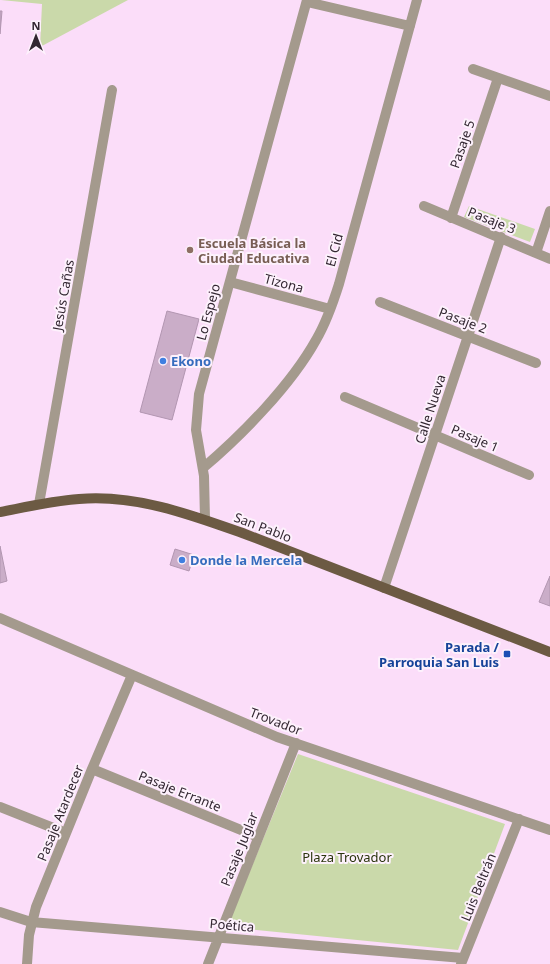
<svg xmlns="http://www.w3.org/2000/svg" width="550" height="964" viewBox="0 0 550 964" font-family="'Noto Sans',sans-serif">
	<rect width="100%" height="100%" fill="#fbddf9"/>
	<path fill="#cad9aa" d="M 1,0 L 128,0 L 40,47 L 42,4 Z
		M 469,206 L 535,229 L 530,242 L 464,217 Z
		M 298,754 L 505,824 L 458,950 L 227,927 Z"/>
	<path fill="#caadc8" stroke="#b296b1" d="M 0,11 L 2,11 L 0,34 Z
		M 167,311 L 199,319 L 172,420 L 140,412 Z
		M 0,546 L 7,581 L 0,583 Z
		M 175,549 L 194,555 L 189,571 L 170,565 Z
		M 550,576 L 550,606 L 539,602 Z"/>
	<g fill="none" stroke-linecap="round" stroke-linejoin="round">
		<path stroke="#a49a8d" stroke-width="10" d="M 307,2 L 410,26
			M 473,69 L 550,96
			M 424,206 L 550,259
			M 451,218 L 498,78
			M 536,253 L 550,211
			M 230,282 L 330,309
			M 380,302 L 536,363
			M 345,397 L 529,475
			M 203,468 C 242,435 291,385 316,340 C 326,323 333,303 339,284 L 417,0
			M 39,504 L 112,90
			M 205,519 L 204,476 L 196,430 L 199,394 L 307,0
			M 384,588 L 501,237
			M 0,618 L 277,737 L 550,830
			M 92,769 L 258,837
			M 0,807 L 66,833
			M 0,912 L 31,922 L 463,958
			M 27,964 L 29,935 L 36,907 L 92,769 L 132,675
			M 208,964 L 296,743
			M 461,964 L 519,819"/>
		<path stroke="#6c5a43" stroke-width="10" d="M 0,512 C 26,507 52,501 79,499 C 136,494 192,515 245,534 L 550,652"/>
	</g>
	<circle fill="#8d6e63" stroke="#fdf1fc" stroke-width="1.5" cx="190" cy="250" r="4"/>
	<g fill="#3f7fe0" stroke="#fdf1fc" stroke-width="1.5">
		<circle cx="163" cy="361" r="4"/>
		<circle cx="182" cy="560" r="4"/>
	</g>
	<rect fill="#1a4fb4" stroke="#fdf1fc" stroke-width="1.5" x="503" y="650" width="8" height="8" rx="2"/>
	<g text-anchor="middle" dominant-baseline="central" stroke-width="4" stroke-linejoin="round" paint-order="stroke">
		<g font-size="13" fill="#322631" stroke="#fdf1fc">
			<text transform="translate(462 144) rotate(-71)">Pasaje 5</text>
			<text transform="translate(492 220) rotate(22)">Pasaje 3</text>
			<text transform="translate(334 250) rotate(-75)">El Cid</text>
			<text transform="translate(284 283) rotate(15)">Tizona</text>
			<text transform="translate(63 295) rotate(-80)">Jesús Cañas</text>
			<text transform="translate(208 312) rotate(-75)">Lo Espejo</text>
			<text transform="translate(463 320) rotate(21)">Pasaje 2</text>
			<text transform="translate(430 409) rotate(-72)">Calle Nueva</text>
			<text transform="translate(475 438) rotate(23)">Pasaje 1</text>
			<text transform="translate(263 527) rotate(21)">San Pablo</text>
			<text transform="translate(276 721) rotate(21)">Trovador</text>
			<text transform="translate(180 791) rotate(22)">Pasaje Errante</text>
			<text transform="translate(60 813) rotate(-68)">Pasaje Atardecer</text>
			<text transform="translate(239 849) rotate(-68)">Pasaje Juglar</text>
			<text transform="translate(478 887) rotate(-68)">Luis Beltrán</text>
			<text transform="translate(232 925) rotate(5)">Poética</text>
		</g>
		<g font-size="13" font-weight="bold" fill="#785e54" stroke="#fdf1fc" text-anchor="start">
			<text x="198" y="243">Escuela Básica la<tspan x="198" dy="15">Ciudad Educativa</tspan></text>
		</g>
		<g font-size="13" font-weight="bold" fill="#366cbe" stroke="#fdf1fc" text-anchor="start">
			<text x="171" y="361">Ekono</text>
			<text x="190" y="560">Donde la Mercela</text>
		</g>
		<g font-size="13" font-weight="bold" fill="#164399" stroke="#fdf1fc" text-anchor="end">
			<text x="499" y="647">Parada /<tspan x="499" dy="15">Parroquia San Luis</tspan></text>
		</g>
		<g font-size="13" fill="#2a340d" stroke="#fdf1fc">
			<text x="347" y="857">Plaza Trovador</text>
		</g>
	</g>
	<g transform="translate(36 36)" stroke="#fdf1fc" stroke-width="3" paint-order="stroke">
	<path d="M0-3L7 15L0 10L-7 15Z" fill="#322631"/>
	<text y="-6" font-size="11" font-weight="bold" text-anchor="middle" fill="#322631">N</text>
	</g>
</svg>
